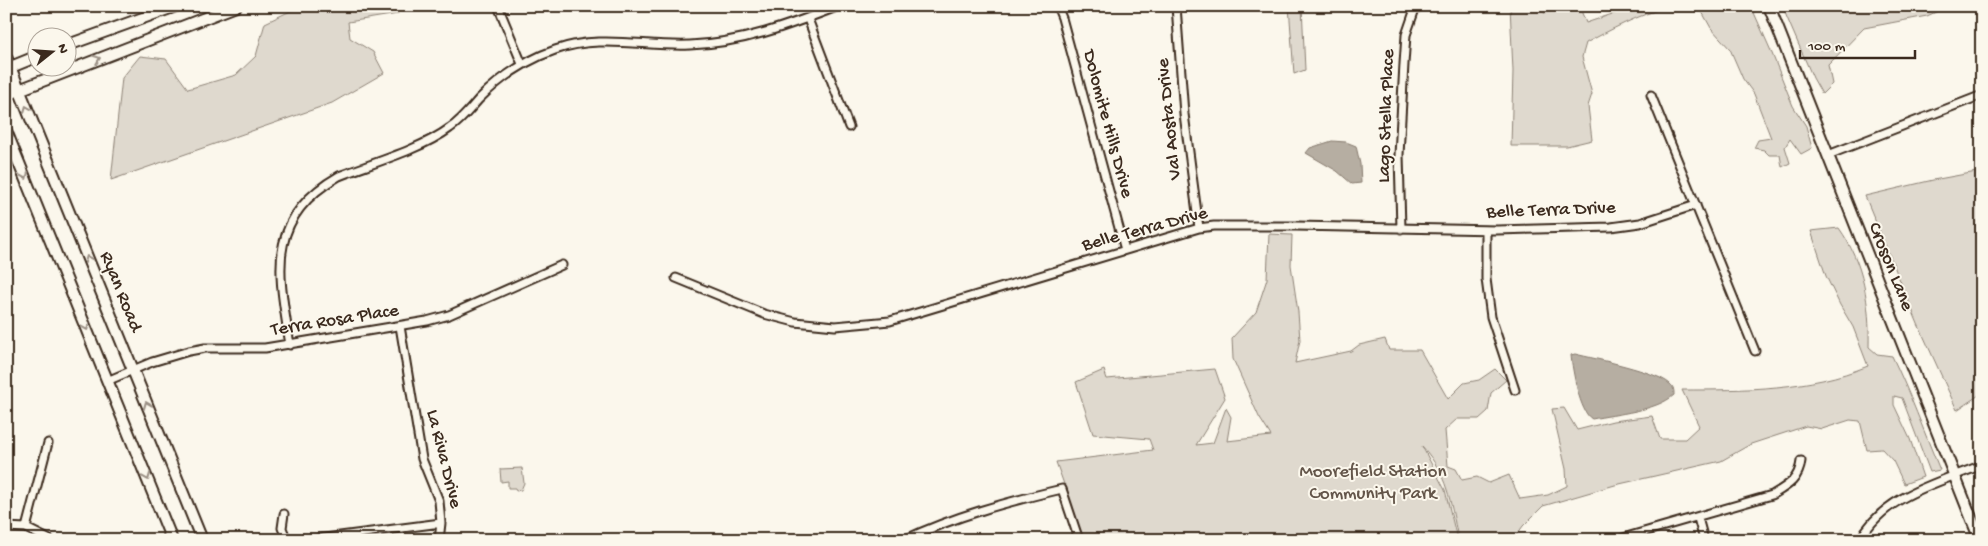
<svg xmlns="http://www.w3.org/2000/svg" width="1988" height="546" viewBox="0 0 1988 546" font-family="'Gochi Hand',sans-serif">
	<rect width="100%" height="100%" fill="#fbf7ec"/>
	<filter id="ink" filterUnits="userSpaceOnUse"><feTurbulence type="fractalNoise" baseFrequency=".02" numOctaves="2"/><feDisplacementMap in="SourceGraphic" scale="10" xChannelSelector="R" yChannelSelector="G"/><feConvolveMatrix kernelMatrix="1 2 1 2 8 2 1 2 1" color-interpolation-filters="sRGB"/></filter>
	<g filter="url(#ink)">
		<path fill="#dfd9ce" stroke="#8d8276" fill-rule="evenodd" d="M 301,6 L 396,6 L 398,14 L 348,22 L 350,38 L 373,52 L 384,73 L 332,103 L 111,180 L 122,78 L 140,56 L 166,59 L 188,89 L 236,75 L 256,56 L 265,23 Z
			M 1289,6 L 1302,6 L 1305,70 L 1294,74 Z
			M 1510,6 L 1539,6 L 1544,13 L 1580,8 L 1586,23 L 1624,10 L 1623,6 L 1751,6 L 1771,51 L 1793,106 L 1806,126 L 1812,148 L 1801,154 L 1790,139 L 1785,147 L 1790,163 L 1782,167 L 1780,155 L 1769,155 L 1764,150 L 1754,148 L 1758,140 L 1771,138 L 1754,94 L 1743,79 L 1730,49 L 1711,28 L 1701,10 C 1690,9 1677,6 1666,8 C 1642,13 1608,31 1586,43 L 1582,57 L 1592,94 L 1588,106 L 1592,140 L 1567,146 L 1511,146 L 1513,71 Z
			M 1782,6 L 1949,6 L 1927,16 L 1864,28 L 1828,65 L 1832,84 L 1822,94 L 1813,78 Z
			M 1982,171 L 1982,393 L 1957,410 L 1918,324 L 1865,196 L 1933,180 Z
			M 1839,228 C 1864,263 1870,305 1869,347 L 1877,354 L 1892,356 C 1910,393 1924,432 1940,470 L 1930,472 L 1902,398 L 1894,396 L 1894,405 L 1910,439 L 1923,477 L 1904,484 L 1893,461 L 1882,449 L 1867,450 L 1860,421 L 1850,420 L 1822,429 L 1806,426 L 1751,444 L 1721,461 L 1615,485 L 1543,506 L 1523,526 L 1513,540 L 1084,540 L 1056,462 L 1153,450 L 1149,439 L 1093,434 L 1076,382 L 1104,370 L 1107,379 L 1215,369 L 1225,398 L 1196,445 L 1213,443 L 1226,408 L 1231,417 L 1227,441 L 1271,436 L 1259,417 L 1233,359 L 1232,338 L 1256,312 L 1267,279 L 1269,234 L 1292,235 L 1291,265 L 1298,312 L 1300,340 L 1295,363 L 1351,351 L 1359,345 L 1385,339 L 1389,350 L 1420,350 L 1448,399 L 1464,383 L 1479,380 L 1495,369 L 1506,380 L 1491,393 L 1488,411 L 1479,419 L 1457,419 L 1445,430 L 1448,466 L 1456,469 L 1462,480 L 1477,477 L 1489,483 L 1509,475 L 1520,499 L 1548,495 L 1567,486 L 1566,469 L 1552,409 L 1564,408 L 1577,430 L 1613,421 L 1652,416 L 1660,439 L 1685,439 L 1699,426 L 1682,390 C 1745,390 1809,390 1868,366 L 1853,327 L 1840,305 L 1826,276 L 1811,231 ZM 1422,446 C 1448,476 1450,500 1458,538 L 1457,539 L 1445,490 Z
			M 522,468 L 524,483 L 521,490 L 516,491 L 515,488 L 508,488 L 508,481 L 501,482 L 500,469 Z"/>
		<path fill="#b6aea2" stroke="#85796d" d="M 1332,141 L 1346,142 L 1356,146 L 1360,164 L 1361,183 L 1352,184 L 1337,171 L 1306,153 L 1310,148 Z
			M 1575,354 C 1596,359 1656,371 1670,384 C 1674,387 1674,391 1674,395 C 1656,411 1616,414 1592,419 C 1580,413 1572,369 1571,355 Z"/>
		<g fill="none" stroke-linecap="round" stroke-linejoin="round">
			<defs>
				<path id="street" d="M 498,6 L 522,64
					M 1057,6 L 1062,18 L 1125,250
					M 1176,6 L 1184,114 L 1199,228
					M 808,19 L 849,127
					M 1651,95 L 1755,351
					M 1828,155 L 1982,95
					M 1401,229 L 1399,155 L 1404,64 L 1406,35 L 1416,6
					M 1486,230 L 1486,279 L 1491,317 L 1515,390
					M 676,278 L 764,314 L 795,322 L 835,326 L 890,321 L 1199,228 L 1214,226 L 1296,226 L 1497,230 L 1611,227 L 1640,223 L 1696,205
					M 400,326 L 422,459 L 439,501 L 441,523 L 439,540
					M 290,345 C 279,274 264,219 339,176 C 373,163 422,149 450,128 C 462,120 470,109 479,99 C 501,77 526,60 555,50 C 600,34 644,47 690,45 C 743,43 790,25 839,6
					M 107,381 L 152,362 L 189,351 L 205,348 L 265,348 L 427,321 L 449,315 L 562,265
					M 284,514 L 282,528 L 287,540
					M 1698,518 L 1704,540
					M 6,527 L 26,528 L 50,540
					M 26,528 L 48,443
					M 309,540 L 441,523
					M 904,540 C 955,516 1007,502 1062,489 L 1079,540
					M 1616,540 L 1772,495 C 1787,486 1799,480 1801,461
					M 1860,540 C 1884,495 1938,483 1982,465"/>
				<path id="secondary" d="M 1769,6 L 1980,540
					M 68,45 L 176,6
					M 6,57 L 202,540
					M 6,69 L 38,56
					M 6,95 L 236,6
					M 6,131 L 172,540"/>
			</defs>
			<use href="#street" stroke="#3b2a1e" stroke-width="11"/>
			<use href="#secondary" stroke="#3b2a1e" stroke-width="14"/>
			<use href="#street" stroke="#fbf7ec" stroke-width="7"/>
			<use href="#secondary" stroke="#fbf7ec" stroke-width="10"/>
		</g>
		<defs><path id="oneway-chevron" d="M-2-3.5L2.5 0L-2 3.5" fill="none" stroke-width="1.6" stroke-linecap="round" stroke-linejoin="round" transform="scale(1.25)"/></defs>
		<g stroke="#9b9085">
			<use href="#oneway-chevron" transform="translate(97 59) rotate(-21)"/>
			<use href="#oneway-chevron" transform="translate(27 109) rotate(-112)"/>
			<use href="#oneway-chevron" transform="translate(25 176) rotate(68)"/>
			<use href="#oneway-chevron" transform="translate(88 259) rotate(-112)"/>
			<use href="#oneway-chevron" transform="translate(86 327) rotate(68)"/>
			<use href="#oneway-chevron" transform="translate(147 405) rotate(-112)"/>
			<use href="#oneway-chevron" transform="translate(147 477) rotate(68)"/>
		</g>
	</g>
	<g text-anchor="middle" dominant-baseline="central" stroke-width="4" stroke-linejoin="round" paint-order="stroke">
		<g font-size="19" fill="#3b2a1e" stroke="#fbf7ec">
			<text transform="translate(1387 116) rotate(-88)">Lago Stella Place</text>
			<text transform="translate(1170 119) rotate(-96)">Val Aosta Drive</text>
			<text transform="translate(1107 124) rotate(75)">Dolomite Hills Drive</text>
			<text transform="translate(1551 211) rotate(-2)">Belle Terra Drive</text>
			<text transform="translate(1145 230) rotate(-15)">Belle Terra Drive</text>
			<text transform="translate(1890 267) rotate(68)">Croson Lane</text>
			<text transform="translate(120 292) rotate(68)">Ryan Road</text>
			<text transform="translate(335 321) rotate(-9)">Terra Rosa Place</text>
			<text transform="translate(443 459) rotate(76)">La Riva Drive</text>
		</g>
		<g font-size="19" fill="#64564a" stroke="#fbf7ec">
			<text x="1373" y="472">Moorefield Station<tspan x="1373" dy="22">Community Park</tspan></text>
		</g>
	</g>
	<rect width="1988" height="546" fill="none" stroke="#fbf7ec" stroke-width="25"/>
	<rect x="12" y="12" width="1963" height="521" fill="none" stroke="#3b2a1e" stroke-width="2" filter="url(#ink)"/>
	<g transform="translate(52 52) rotate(73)"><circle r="24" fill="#fbf7ec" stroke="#aea59a"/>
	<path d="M0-4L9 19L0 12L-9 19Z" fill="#3b2a1e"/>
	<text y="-8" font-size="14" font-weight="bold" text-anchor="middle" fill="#3b2a1e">N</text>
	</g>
	<path d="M1800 50v8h115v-8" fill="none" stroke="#3b2a1e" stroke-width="2.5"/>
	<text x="1808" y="50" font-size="15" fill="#3b2a1e" stroke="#fbf7ec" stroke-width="4" paint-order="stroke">100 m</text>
</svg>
